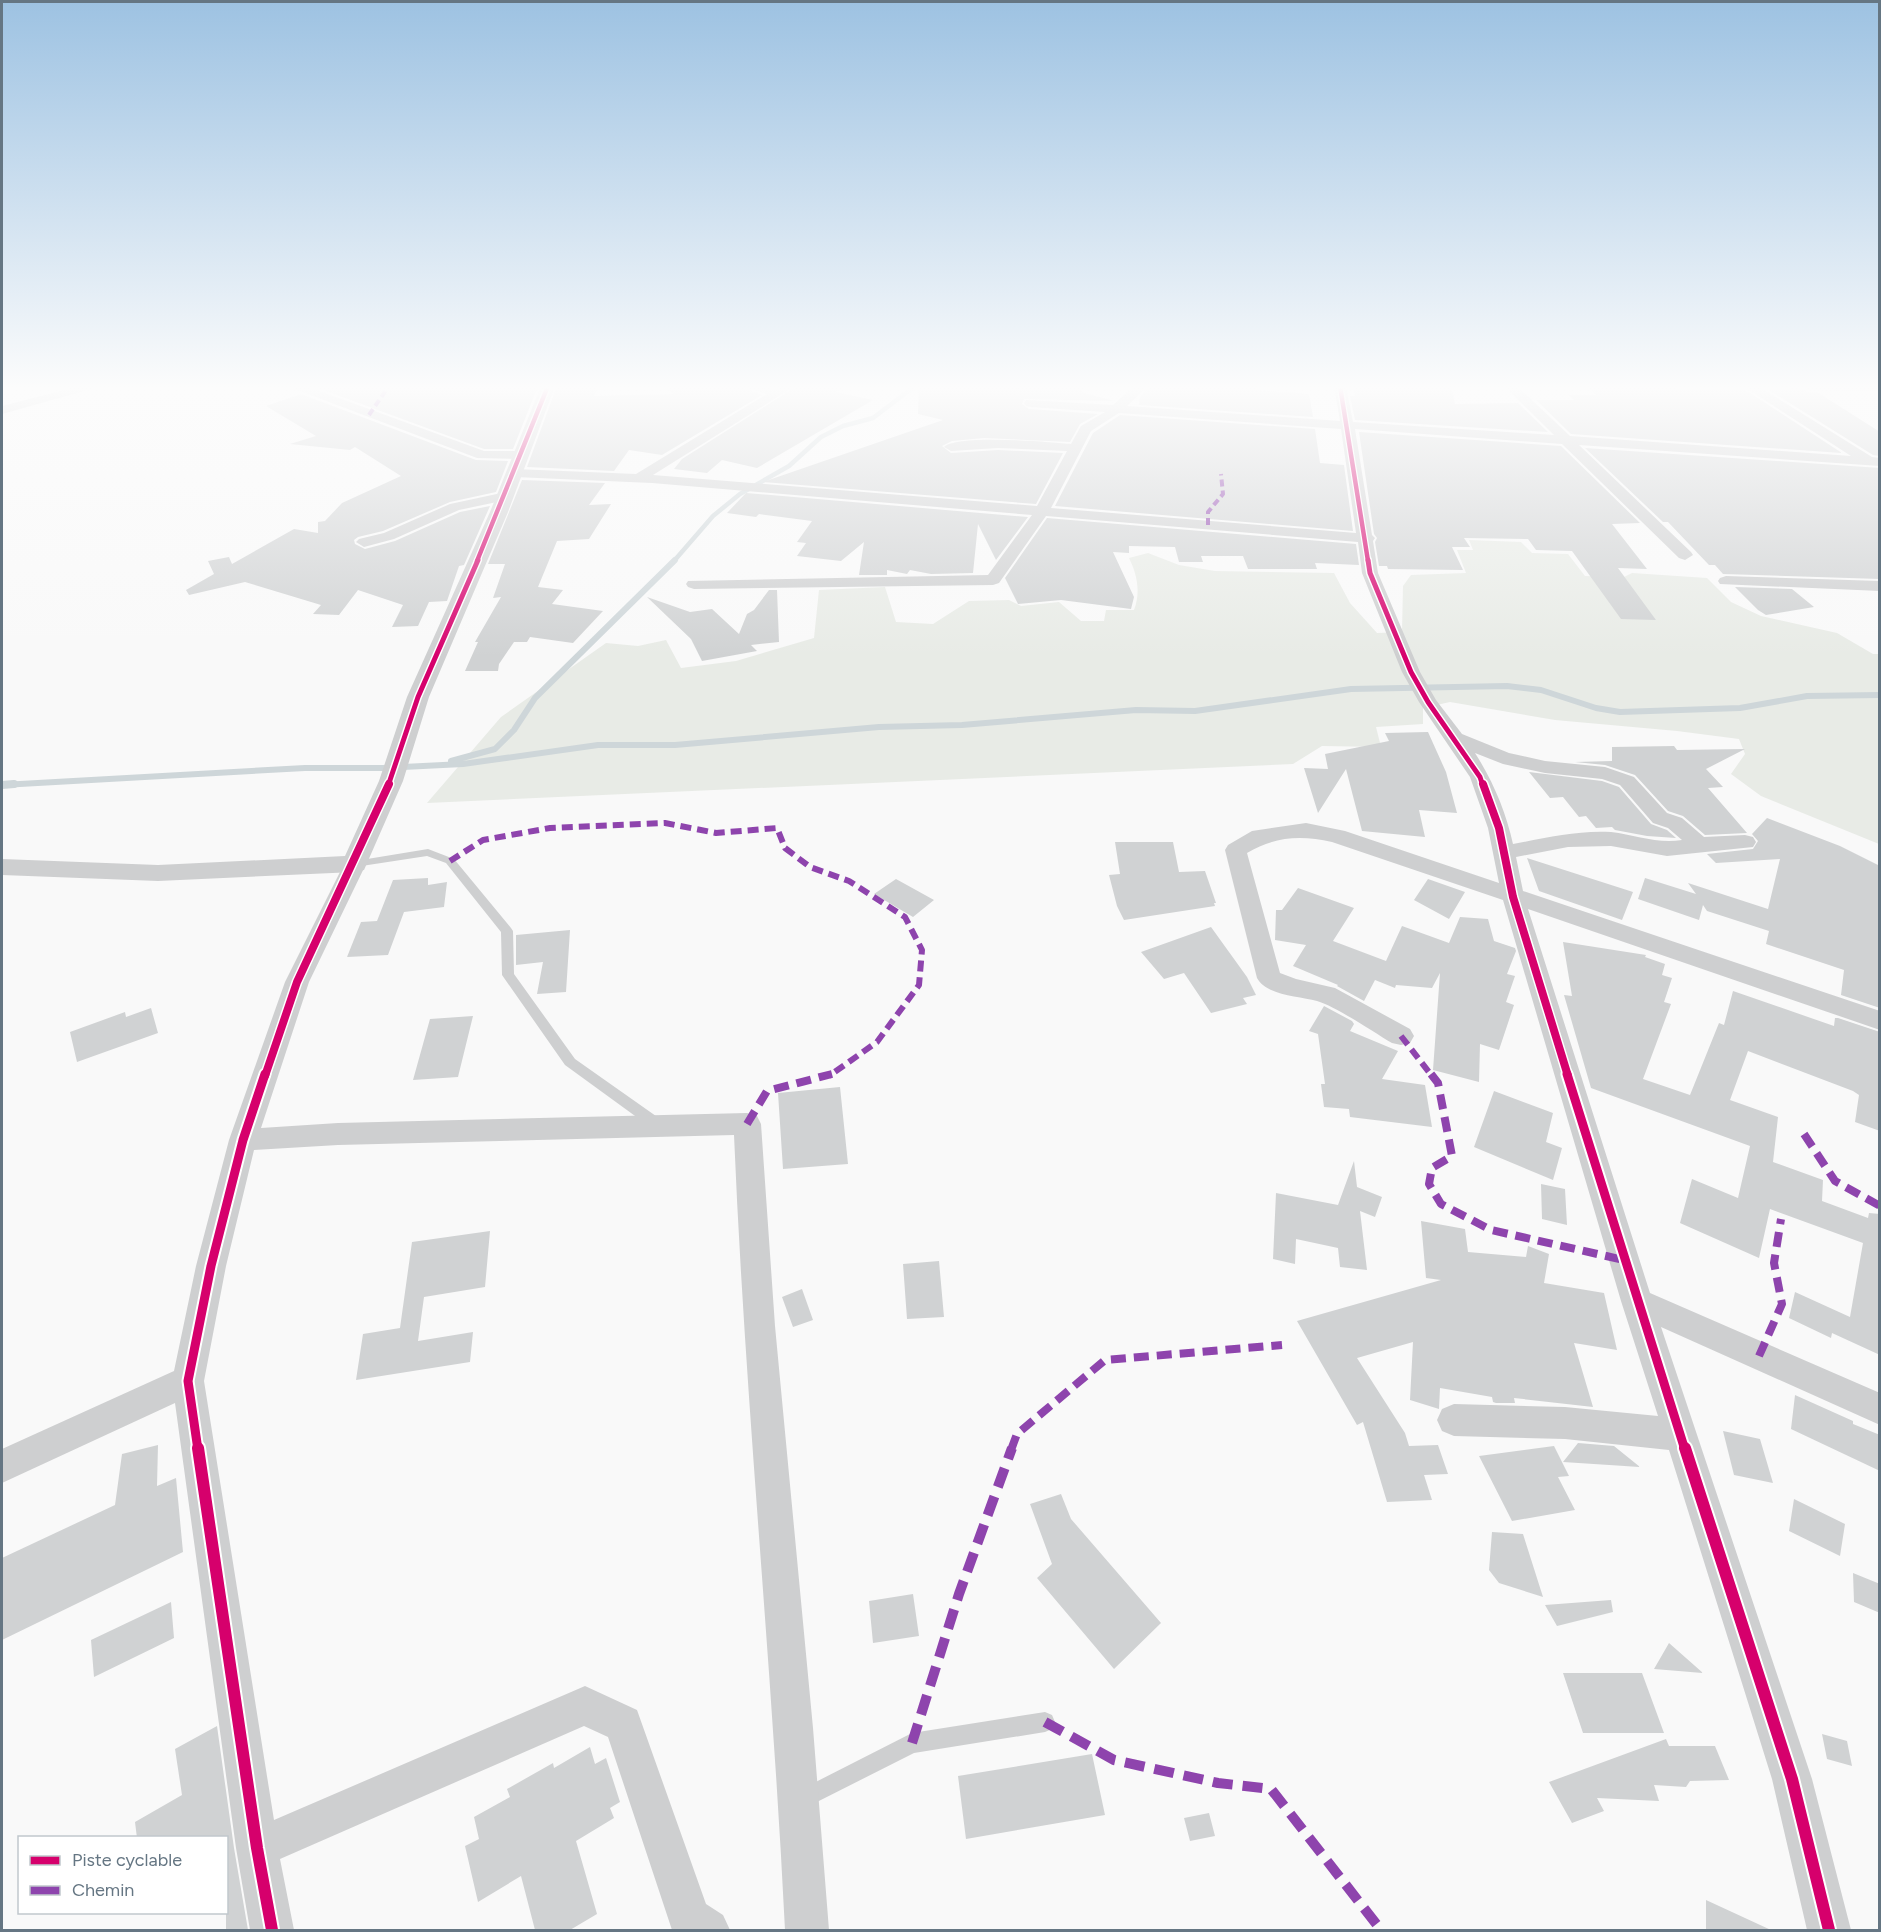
<svg xmlns="http://www.w3.org/2000/svg" width="1881" height="1932" viewBox="0 0 1881 1932" font-family="Figtree,sans-serif">
	<rect width="100%" height="100%" fill="#f9f9f9"/>
	<path fill="#e8ebe6" d="M 1469,540 L 1521,542 L 1532,553 L 1568,554 L 1585,576 L 1624,577 L 1632,573 L 1707,578 L 1731,602 L 1761,616 L 1837,633 L 1873,654 L 1879,654 L 1879,844 L 1761,796 L 1731,774 L 1745,754 L 1739,739 L 1677,731 L 1555,720 L 1450,702 L 1423,708 L 1423,724 L 1376,727 L 1381,747 L 1322,746 L 1293,764 L 427,803 L 501,717 L 606,643 L 638,646 L 666,640 L 681,668 L 736,661 L 814,638 L 819,590 L 885,587 L 896,622 L 933,624 L 969,601 L 1009,600 L 1021,606 L 1059,602 L 1081,621 L 1104,621 L 1106,610 L 1134,610 C 1141,592 1137,574 1129,558 L 1148,553 L 1179,565 L 1215,571 L 1334,573 L 1350,603 L 1377,633 L 1402,632 L 1403,586 L 1411,575 L 1466,573 L 1457,550 L 1473,550 Z"/>
	<g fill="none" stroke-linecap="round" stroke-linejoin="round">
		<path stroke="#ced6d9" stroke-width="4.5" d="M 674,561 L 713,516 L 740,494 L 789,466 L 821,437 L 843,426 L 873,418 L 915,386"/>
		<path stroke="#ced6d9" stroke-width="6" d="M 451,761 L 495,749 L 514,730 L 535,698 L 675,560
			M 2,785 L 305,768 L 383,768 L 463,764 L 598,745 L 675,745 L 879,727 L 962,725 L 1136,710 L 1195,711 L 1351,689 L 1507,686 L 1541,690 L 1596,708 L 1620,712 L 1740,708 L 1807,696 L 1880,695"/>
		<path stroke="#ced6d9" stroke-width="8" d="M 2,785 L 14,784"/>
	</g>
	<path fill="#d0d2d3" d="M 322,386 L 538,386 L 513,449 L 484,449 L 318,388 Z
		M 557,386 L 598,388 L 594,396 L 673,394 L 667,386 L 739,386 L 762,395 L 662,455 L 629,450 L 614,471 L 527,467 Z
		M 797,386 L 845,386 L 836,392 L 873,400 L 757,468 L 722,460 L 707,473 L 674,469 L 682,459 Z
		M 919,386 L 1086,386 L 1081,392 L 1114,401 L 1024,399 L 1022,404 L 1029,409 L 1098,414 L 1080,424 L 1070,442 L 984,438 L 952,441 L 942,446 L 951,453 L 998,450 L 1063,453 L 1036,504 L 763,482 L 943,420 L 918,414 Z
		M 1150,386 L 1254,386 L 1255,390 L 1309,394 L 1313,417 L 1139,405 L 1140,397 Z
		M 1353,386 L 1452,388 L 1455,404 L 1518,403 L 1548,432 L 1355,420 L 1350,396 L 1355,396 Z
		M 1676,387 L 1680,390 L 1744,389 L 1842,453 L 1571,434 L 1536,400 L 1574,400 L 1569,395 L 1596,395 L 1588,388 Z
		M 1798,388 L 1808,392 L 1817,392 L 1880,432 L 1880,456 L 1873,455 L 1767,389 Z
		M 301,394 L 476,460 L 508,461 L 496,492 L 450,502 L 383,531 L 358,537 L 354,540 L 355,544 L 365,549 L 395,541 L 460,512 L 490,506 L 464,565 L 459,566 L 447,601 L 429,602 L 418,626 L 392,627 L 403,605 L 358,590 L 339,615 L 313,614 L 321,605 L 245,582 L 189,595 L 186,590 L 214,574 L 208,561 L 229,557 L 232,564 L 294,529 L 318,533 L 318,522 L 325,521 L 342,503 L 401,476 L 355,447 L 350,450 L 290,444 L 316,436 L 266,406 Z
		M 1120,415 L 1315,429 L 1320,463 L 1344,465 L 1353,531 L 1055,506 L 1093,433 Z
		M 1359,432 L 1561,446 L 1640,523 L 1612,524 L 1647,569 L 1618,568 L 1656,620 L 1621,619 L 1572,551 L 1536,550 L 1528,539 L 1464,538 L 1470,547 L 1452,547 L 1463,570 L 1388,569 L 1387,566 L 1379,566 L 1375,542 L 1377,538 L 1374,534 Z
		M 1585,448 L 1880,468 L 1880,579 L 1723,574 L 1715,565 L 1709,565 L 1668,522 L 1663,522 Z
		M 522,480 L 605,483 L 589,505 L 611,504 L 589,539 L 557,541 L 538,587 L 563,590 L 552,604 L 603,611 L 573,643 L 530,637 L 527,642 L 514,642 L 499,664 L 498,671 L 465,671 L 478,642 L 475,642 L 501,597 L 493,598 L 505,564 L 488,564 Z
		M 746,493 L 1028,517 L 996,560 L 978,524 L 973,573 L 931,574 L 910,570 L 907,574 L 887,570 L 887,575 L 859,575 L 864,542 L 841,561 L 797,556 L 806,543 L 797,542 L 812,521 L 759,514 L 756,517 L 727,513 Z
		M 1047,518 L 1356,544 L 1359,565 L 1315,563 L 1317,569 L 1248,569 L 1243,556 L 1201,556 L 1203,562 L 1179,562 L 1175,547 L 1129,546 L 1129,553 L 1113,552 L 1134,597 L 1131,609 L 1061,600 L 1018,604 L 1005,578 Z
		M 1735,587 L 1792,589 L 1814,607 L 1766,615 L 1758,610 Z
		M 769,590 L 777,590 L 779,642 L 751,645 L 757,651 L 702,661 L 691,639 L 647,597 L 690,612 L 712,609 L 739,634 L 747,614 L 754,610 Z
		M 1428,732 L 1446,772 L 1457,813 L 1419,810 L 1425,837 L 1362,831 L 1346,769 L 1318,813 L 1304,768 L 1328,769 L 1325,754 L 1389,741 L 1385,733 Z
		M 1674,746 L 1677,750 L 1745,749 L 1706,769 L 1723,787 L 1708,788 L 1747,833 L 1705,835 L 1683,816 L 1668,811 L 1635,775 L 1605,765 L 1575,762 L 1612,761 L 1612,747 Z
		M 1529,772 L 1602,781 L 1619,787 L 1651,824 L 1667,830 L 1676,838 L 1647,836 L 1615,830 L 1612,827 L 1596,828 L 1586,816 L 1579,817 L 1563,797 L 1550,798 Z
		M 1767,818 L 1840,846 L 1880,866 L 1880,1008 L 1841,995 L 1844,970 L 1766,944 L 1769,931 L 1707,911 L 1703,905 L 1699,920 L 1638,899 L 1645,878 L 1696,894 L 1688,883 L 1768,909 L 1780,859 L 1716,863 L 1707,854 L 1753,849 L 1758,841 L 1752,834 Z
		M 1115,842 L 1173,842 L 1179,872 L 1205,871 L 1216,903 L 1214,903 L 1215,906 L 1124,920 L 1117,906 L 1109,875 L 1120,874 Z
		M 1527,858 L 1633,892 L 1622,920 L 1539,891 Z
		M 428,878 L 428,885 L 447,882 L 444,907 L 404,912 L 388,955 L 347,957 L 361,922 L 377,921 L 393,880 Z
		M 896,879 L 934,900 L 913,917 L 874,894 Z
		M 1428,879 L 1465,892 L 1449,919 L 1414,900 Z
		M 1298,888 L 1354,908 L 1333,941 L 1386,961 L 1402,926 L 1449,943 L 1460,917 L 1488,919 L 1494,941 L 1515,948 L 1516,951 L 1507,974 L 1515,976 L 1506,1002 L 1514,1005 L 1499,1050 L 1480,1044 L 1479,1082 L 1433,1070 L 1440,973 L 1432,988 L 1396,985 L 1395,988 L 1375,980 L 1364,1001 L 1337,986 L 1338,985 L 1293,966 L 1306,945 L 1275,940 L 1276,910 L 1282,910 Z
		M 1211,927 L 1247,977 L 1256,995 L 1243,998 L 1247,1004 L 1211,1013 L 1184,973 L 1164,979 L 1141,952 Z
		M 570,930 L 566,992 L 537,994 L 543,962 L 516,965 L 516,935 Z
		M 1563,942 L 1646,955 L 1645,957 L 1665,964 L 1662,975 L 1672,978 L 1664,1002 L 1671,1004 L 1643,1079 L 1690,1095 L 1719,1023 L 1724,1025 L 1733,991 L 1834,1026 L 1835,1018 L 1838,1018 L 1880,1032 L 1880,1131 L 1855,1122 L 1859,1095 L 1853,1091 L 1748,1051 L 1730,1100 L 1778,1117 L 1773,1162 L 1823,1180 L 1822,1201 L 1868,1218 L 1869,1213 L 1880,1214 L 1880,1355 L 1832,1333 L 1831,1338 L 1789,1318 L 1795,1292 L 1850,1317 L 1863,1243 L 1770,1209 L 1759,1258 L 1680,1223 L 1692,1179 L 1738,1198 L 1750,1146 L 1591,1088 L 1564,995 L 1572,996 Z
		M 1324,1006 L 1352,1021 L 1354,1024 L 1350,1031 L 1398,1051 L 1382,1079 L 1425,1085 L 1432,1127 L 1350,1117 L 1349,1109 L 1324,1107 L 1321,1084 L 1325,1084 L 1318,1034 L 1309,1031 Z
		M 151,1008 L 158,1033 L 77,1062 L 70,1032 L 125,1012 L 126,1017 Z
		M 473,1016 L 458,1077 L 413,1080 L 430,1019 Z
		M 840,1087 L 848,1164 L 783,1169 L 778,1093 Z
		M 1494,1091 L 1553,1113 L 1546,1142 L 1562,1148 L 1553,1180 L 1474,1147 Z
		M 1354,1161 L 1357,1187 L 1382,1197 L 1375,1217 L 1360,1211 L 1367,1270 L 1340,1267 L 1338,1248 L 1296,1239 L 1295,1264 L 1273,1259 L 1276,1193 L 1338,1205 Z
		M 1541,1184 L 1565,1189 L 1567,1225 L 1542,1219 Z
		M 1421,1221 L 1465,1229 L 1468,1252 L 1526,1257 L 1528,1246 L 1549,1254 L 1544,1283 L 1604,1293 L 1617,1350 L 1574,1343 L 1593,1407 L 1514,1398 L 1515,1403 L 1496,1403 L 1493,1402 L 1492,1397 L 1440,1388 L 1439,1409 L 1410,1400 L 1413,1342 L 1357,1358 L 1405,1433 L 1409,1446 L 1438,1445 L 1448,1474 L 1424,1475 L 1432,1500 L 1387,1502 L 1363,1422 L 1357,1425 L 1297,1321 L 1441,1280 L 1426,1278 Z
		M 490,1231 L 485,1287 L 424,1297 L 418,1341 L 473,1332 L 470,1362 L 356,1380 L 363,1334 L 400,1328 L 412,1242 Z
		M 939,1261 L 944,1317 L 907,1319 L 903,1264 Z
		M 802,1289 L 813,1320 L 793,1327 L 782,1297 Z
		M 1795,1395 L 1853,1421 L 1853,1424 L 1880,1435 L 1880,1471 L 1791,1429 Z
		M 1723,1431 L 1760,1439 L 1773,1483 L 1734,1475 Z
		M 1578,1443 L 1614,1446 L 1640,1467 L 1563,1462 Z
		M 158,1445 L 157,1486 L 176,1478 L 183,1552 L 2,1640 L 2,1558 L 115,1505 L 122,1454 Z
		M 1554,1446 L 1569,1476 L 1558,1477 L 1575,1510 L 1512,1521 L 1479,1456 Z
		M 1061,1494 L 1071,1519 L 1161,1623 L 1114,1669 L 1037,1578 L 1052,1564 L 1030,1504 Z
		M 1794,1499 L 1845,1524 L 1840,1556 L 1789,1531 Z
		M 1492,1532 L 1523,1534 L 1543,1597 L 1499,1583 L 1489,1570 Z
		M 1853,1573 L 1880,1584 L 1880,1613 L 1854,1602 Z
		M 913,1594 L 919,1636 L 873,1643 L 869,1601 Z
		M 1611,1600 L 1613,1612 L 1557,1626 L 1545,1605 Z
		M 171,1602 L 174,1638 L 94,1677 L 91,1640 Z
		M 1669,1643 L 1703,1673 L 1654,1669 Z
		M 1563,1673 L 1642,1673 L 1664,1733 L 1583,1733 Z
		M 217,1726 L 234,1848 L 248,1930 L 226,1930 L 226,1838 L 137,1838 L 135,1822 L 182,1795 L 175,1749 Z
		M 1822,1734 L 1847,1741 L 1852,1766 L 1827,1759 Z
		M 1666,1739 L 1669,1746 L 1715,1746 L 1729,1780 L 1690,1781 L 1686,1787 L 1654,1785 L 1659,1801 L 1597,1798 L 1604,1811 L 1572,1823 L 1549,1782 Z
		M 590,1747 L 595,1764 L 606,1758 L 620,1802 L 610,1808 L 614,1818 L 576,1841 L 597,1914 L 570,1930 L 535,1930 L 521,1876 L 478,1902 L 465,1846 L 479,1839 L 474,1817 L 510,1797 L 507,1789 L 553,1763 L 554,1768 Z
		M 1092,1754 L 1105,1815 L 966,1839 L 958,1776 Z
		M 1209,1813 L 1215,1836 L 1190,1841 L 1184,1818 Z
		M 1706,1900 L 1771,1930 L 1706,1930 Z"/>
	<g fill="none" stroke-linecap="round" stroke-linejoin="round">
		<path fill="#cecfd0" fill-rule="evenodd" d="M 428,849 L 454,859 L 511,928 L 513,931 L 514,974 L 575,1059 L 663,1121 L 665,1125 L 663,1129 L 658,1130 L 653,1129 L 565,1065 L 502,975 L 501,932 L 446,863 L 427,856 L 355,867 L 350,864 L 355,861 Z
			M 1045,1712 L 1052,1715 L 1055,1722 L 1052,1729 L 1045,1732 L 914,1753 L 805,1808 L 798,1805 L 795,1798 L 798,1791 L 912,1733 Z"/>
		<path fill="#cecfd0" fill-rule="evenodd" d="M 80,386 L 102,386 L 2,414 L 2,406 Z
			M 287,386 L 306,386 L 484,451 L 522,451 L 529,455 L 522,459 L 477,458 Z
			M 741,386 L 776,389 L 780,386 L 795,386 L 653,475 L 1037,506 L 1067,451 L 998,448 L 951,451 L 944,447 C 957,434 1050,442 1071,444 L 1081,426 L 1105,412 L 1030,407 L 1026,406 L 1024,403 L 1026,400 L 1113,405 L 1134,386 L 1148,386 L 1127,406 L 1340,421 L 1334,386 L 1346,386 L 1353,422 L 1554,435 L 1504,386 L 1517,386 L 1570,436 L 1851,456 L 1743,386 L 1758,386 L 1872,457 L 1880,458 L 1880,466 L 1579,445 L 1691,552 L 1693,555 L 1685,560 L 1679,558 L 1562,444 L 1355,429 L 1372,535 L 1375,538 L 1373,541 L 1378,573 L 1420,672 L 1436,700 L 1462,734 L 1509,753 L 1545,761 L 1605,767 L 1634,777 L 1667,813 L 1682,818 L 1704,837 L 1745,835 L 1753,837 L 1756,842 L 1753,847 L 1667,856 L 1611,846 L 1568,847 L 1516,857 L 1523,891 L 1880,1011 L 1880,1030 L 1528,909 L 1650,1293 L 1880,1393 L 1880,1425 L 1661,1327 L 1812,1779 L 1851,1930 L 1807,1930 L 1772,1779 L 1669,1450 L 1565,1439 L 1454,1436 L 1442,1431 L 1437,1420 L 1442,1409 L 1454,1404 L 1565,1407 L 1658,1416 L 1621,1301 L 1503,900 L 1332,842 C 1301,835 1276,836 1247,853 L 1280,973 L 1296,979 L 1335,988 L 1410,1029 L 1414,1036 L 1410,1043 L 1401,1045 L 1392,1043 C 1373,1032 1337,1007 1317,1001 C 1299,996 1267,996 1257,978 L 1225,850 L 1228,845 L 1252,831 L 1306,823 L 1345,831 L 1499,883 L 1488,828 L 1470,777 L 1419,702 L 1402,672 L 1362,573 L 1358,542 L 1046,516 L 999,583 L 993,585 L 694,589 L 688,587 L 686,584 L 688,581 L 988,575 L 1032,515 L 652,483 L 515,477 L 508,473 L 515,469 L 636,474 L 767,394 ZM 1119,413 L 1341,429 L 1356,533 L 1051,508 L 1091,431 ZM 1475,753 L 1503,764 L 1545,773 L 1602,779 L 1620,785 L 1653,823 L 1668,828 L 1682,840 C 1657,844 1636,835 1611,832 C 1578,830 1545,838 1513,844 C 1506,812 1493,781 1475,753 Z
			M 1802,386 L 1880,386 L 1880,391 L 1808,390 Z
			M 506,492 L 513,496 L 511,499 L 459,510 L 394,539 L 364,547 L 356,542 L 359,539 L 384,533 L 450,504 Z
			M 1726,576 L 1880,581 L 1880,591 L 1720,584 L 1718,581 L 1720,578 Z
			M 355,857 L 363,859 L 366,864 L 309,982 L 261,1128 L 338,1123 L 747,1113 L 757,1116 L 761,1124 L 775,1326 L 813,1728 L 829,1930 L 785,1930 C 772,1665 745,1400 734,1135 L 338,1145 L 254,1150 L 226,1266 L 204,1381 L 274,1820 L 585,1686 L 637,1710 L 706,1904 L 723,1915 L 730,1930 L 672,1930 L 608,1737 L 584,1726 L 280,1859 L 294,1930 L 250,1930 L 236,1848 L 175,1403 L 2,1483 L 2,1449 L 174,1371 L 196,1266 L 229,1140 L 285,982 L 344,864 L 347,859 Z"/>
		<path fill="#cecfd0" fill-rule="evenodd" d="M 541,386 L 555,386 L 508,512 L 429,697 L 403,781 L 364,870 L 355,872 L 158,881 L 2,875 L 2,859 L 158,865 L 345,856 L 379,781 L 407,697 L 490,512 Z"/>
		<path stroke="#8e44ad" stroke-width="4" stroke-dasharray="7 4" stroke-linecap="butt" d="M 369,415 L 389,386
			M 1208,525 L 1208,512 L 1223,494 L 1221,474"/>
		<path stroke="#8e44ad" stroke-width="6" stroke-dasharray="11 6" stroke-linecap="butt" d="M 450,861 L 483,840 L 550,828 L 665,823 L 716,833 L 777,828 L 785,848 L 810,867 L 849,881 L 905,917 L 922,950 L 919,985 L 877,1042 L 829,1076
			M 1401,1036 L 1432,1076"/>
		<path stroke="#8e44ad" stroke-width="8" stroke-dasharray="15 8" stroke-linecap="butt" d="M 1431,1074 L 1438,1083 L 1452,1156 L 1432,1168 L 1429,1184 L 1441,1204 L 1491,1230 L 1624,1260
			M 747,1124 L 767,1091 L 832,1074
			M 1804,1134 L 1835,1181 L 1880,1206
			M 1759,1356 L 1782,1304 L 1774,1263 L 1781,1219
			M 1011,1450 L 1017,1434 L 1105,1360 L 1282,1345"/>
		<path stroke="#8e44ad" stroke-width="10" stroke-dasharray="20 10" stroke-linecap="butt" d="M 1045,1722 L 1114,1760 L 1218,1783 L 1271,1789 L 1381,1930
			M 912,1743 L 959,1594 L 1012,1448"/>
		<defs>
			<path id="cycleway-far4" d="M 1340,386 L 1368,561
				M 477,561 L 548,386"/>
			<path id="cycleway-far3" d="M 1368,560 L 1370,573 L 1411,672 L 1428,702 L 1480,777 L 1483,786
				M 388,786 L 418,697 L 478,560"/>
			<path id="cycleway-far2" d="M 1483,784 L 1499,828 L 1513,897 L 1568,1076
				M 265,1076 L 297,982 L 389,784"/>
			<path id="cycleway-far1" d="M 1567,1074 L 1685,1450
				M 198,1450 L 188,1381 L 211,1266 L 243,1140 L 265,1074"/>
			<path id="cycleway" d="M 198,1448 L 257,1848 L 272,1930
				M 1685,1448 L 1792,1779 L 1829,1930"/>
		</defs>
		<use href="#cycleway-far4" stroke="#fff" stroke-width="7"/>
		<use href="#cycleway-far3" stroke="#fff" stroke-width="8"/>
		<use href="#cycleway-far2" stroke="#fff" stroke-width="11"/>
		<use href="#cycleway-far1" stroke="#fff" stroke-width="13"/>
		<use href="#cycleway" stroke="#fff" stroke-width="16"/>
		<use href="#cycleway-far4" stroke="#d6006c" stroke-width="4.5"/>
		<use href="#cycleway-far3" stroke="#d6006c" stroke-width="5"/>
		<use href="#cycleway-far2" stroke="#d6006c" stroke-width="8"/>
		<use href="#cycleway-far1" stroke="#d6006c" stroke-width="9"/>
		<use href="#cycleway" stroke="#d6006c" stroke-width="12"/>
	</g>
	<linearGradient id="sky" x2="0" y2="1"><stop stop-color="#9dc2e2"/><stop offset="0.59" stop-color="#fcfcfc"/><stop offset="1" stop-color="#fcfcfc" stop-opacity="0"/></linearGradient>
	<rect width="1881" height="657" fill="url(#sky)"/>
	<rect width="1881" height="1932" fill="none" stroke="#657683" stroke-width="6"/>
	<rect x="18" y="1836" width="210" height="78" fill="#ffffff" stroke="#c1c8cd" stroke-width="1.5"/>
	<rect x="30" y="1856" width="30" height="9" fill="#d6006c" stroke="#c1c8cd" stroke-width="1.5"/>
	<text x="72" y="1866" font-size="18" fill="#657683">Piste cyclable</text>
	<rect x="30" y="1886" width="30" height="9" fill="#8e44ad" stroke="#c1c8cd" stroke-width="1.5"/>
	<text x="72" y="1896" font-size="18" fill="#657683">Chemin</text>
</svg>
